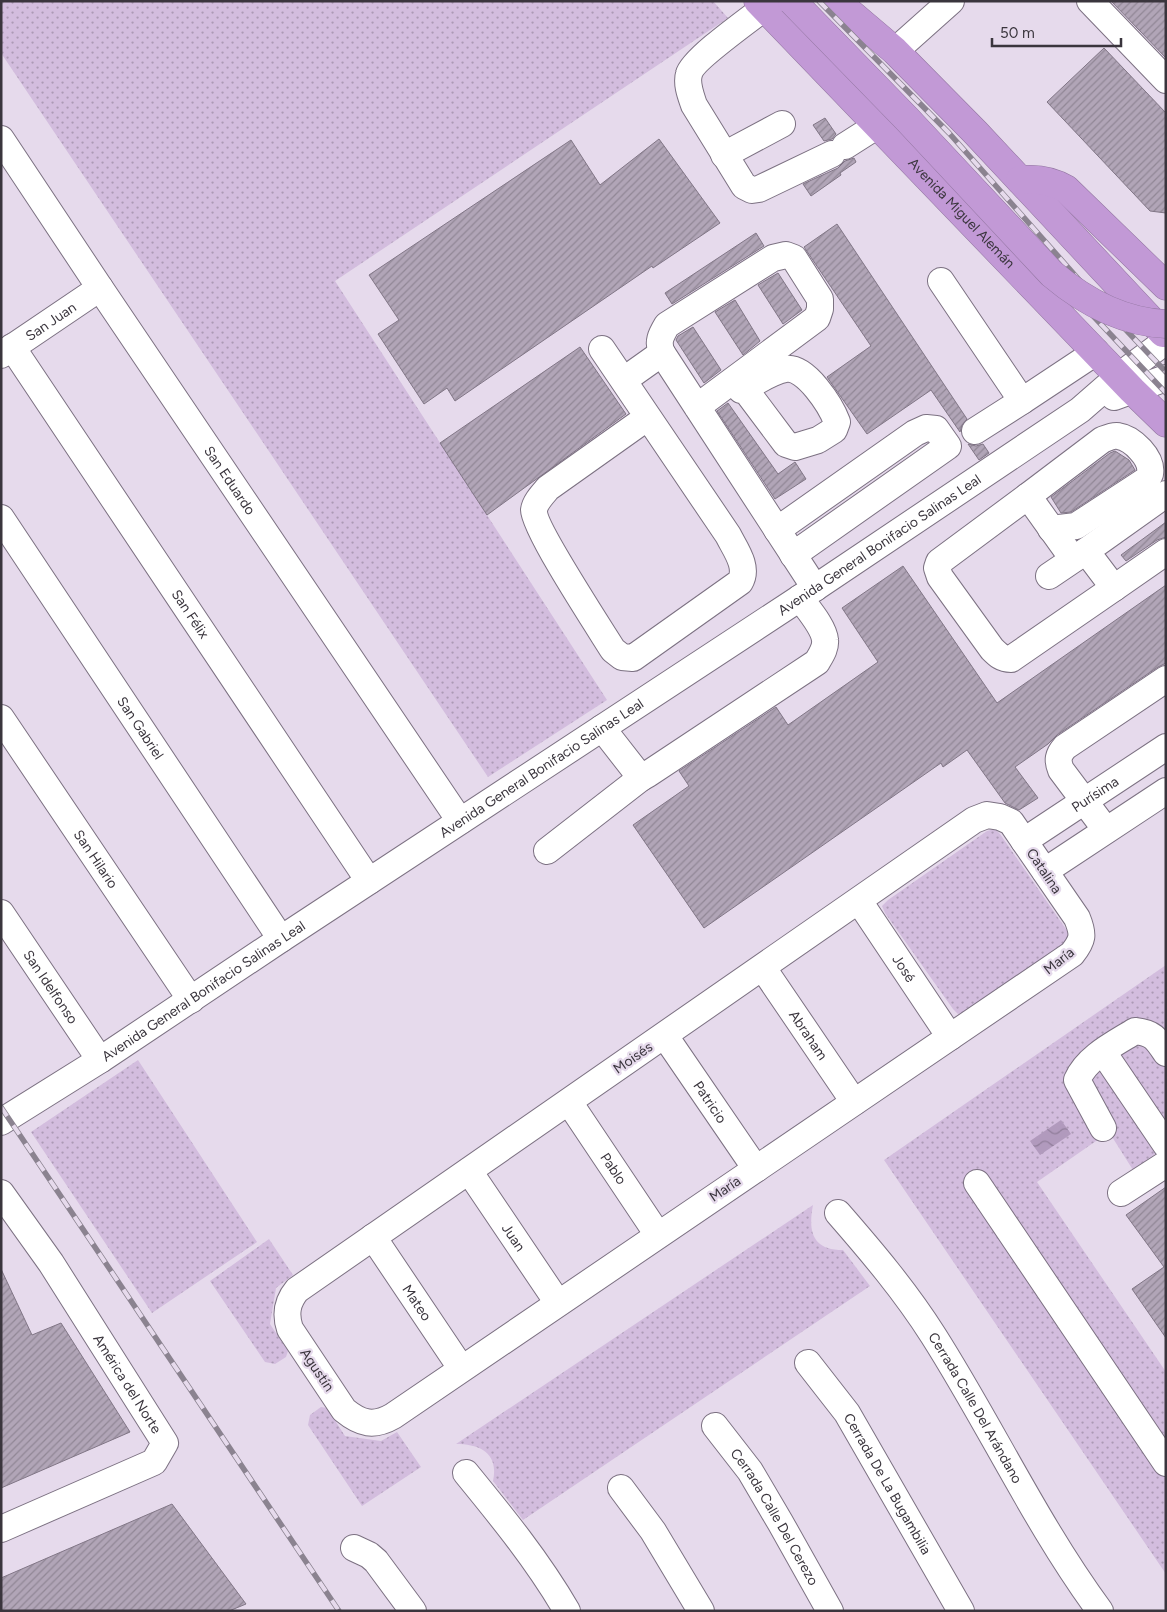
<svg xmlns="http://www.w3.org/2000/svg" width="1167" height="1612" viewBox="0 0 1167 1612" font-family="Figtree,sans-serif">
	<defs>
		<pattern id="green-dots" width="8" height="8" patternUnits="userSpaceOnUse" patternTransform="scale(1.25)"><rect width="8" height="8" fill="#d3bdde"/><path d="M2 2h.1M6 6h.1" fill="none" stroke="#ac9ab5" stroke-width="1.8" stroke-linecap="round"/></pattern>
		<pattern id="water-waves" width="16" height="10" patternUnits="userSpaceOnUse" patternTransform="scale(1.25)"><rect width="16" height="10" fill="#b19abd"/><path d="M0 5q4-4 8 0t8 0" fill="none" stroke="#917e9b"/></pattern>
		<pattern id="building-hatch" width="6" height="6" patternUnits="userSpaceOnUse" patternTransform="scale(1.25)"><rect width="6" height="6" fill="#b1a5b7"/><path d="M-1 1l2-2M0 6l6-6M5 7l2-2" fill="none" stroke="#918796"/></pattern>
	</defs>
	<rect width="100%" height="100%" fill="#e6daec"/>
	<path fill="url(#green-dots)" d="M 1,1 L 713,1 L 728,18 L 335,281 L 607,700 L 488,777 L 1,53 Z
		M 995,829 L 1000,834 L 1068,932 L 1070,940 L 966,1012 L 958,1014 L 953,1009 L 885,913 L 882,906 L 888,900 L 987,831 Z
		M 1166,965 L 1166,1146 L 1133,1170 L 1109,1132 L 1037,1182 L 1166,1372 L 1166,1574 L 884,1160 Z
		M 138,1060 L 257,1242 L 152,1313 L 31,1132 Z
		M 813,1205 C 808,1231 812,1250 843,1250 L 870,1286 L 523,1520 L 493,1481 C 499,1453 480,1444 456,1444 Z
		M 269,1239 L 293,1275 L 276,1288 L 270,1324 L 288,1351 L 286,1357 L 275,1364 L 265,1362 L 210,1281 Z
		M 321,1407 L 327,1408 L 345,1436 L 381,1441 L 397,1432 L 421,1467 L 362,1506 L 308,1425 L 310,1415 Z"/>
	<path fill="url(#water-waves)" d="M 1061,1120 L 1071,1134 L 1040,1155 L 1030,1141 Z"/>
	<path fill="url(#building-hatch)" stroke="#817686" d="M 1111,1 L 1166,1 L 1166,58 Z
		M 1104,48 L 1166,113 L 1166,213 L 1150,211 L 1047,102 Z
		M 825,118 L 836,134 L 832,139 L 824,141 L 813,125 Z
		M 659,139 L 720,223 L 653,268 L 652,266 L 455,401 L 447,388 L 424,404 L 378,334 L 399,320 L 369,275 L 571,140 L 600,185 Z
		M 854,158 L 856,162 L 840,173 L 841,175 L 811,196 L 803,184 L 838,168 L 845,161 Z
		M 837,224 L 967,419 L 962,425 L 960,432 L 931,390 L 867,434 L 827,377 L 871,346 L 804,247 Z
		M 756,233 L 764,246 L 672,304 L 665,293 Z
		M 778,273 L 802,310 L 783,324 L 758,285 Z
		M 735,300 L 760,341 L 743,355 L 715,312 Z
		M 693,327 L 721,370 L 704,383 L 676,340 L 678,336 Z
		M 580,347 L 626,414 L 487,515 L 440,443 Z
		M 728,403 L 778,474 L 795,462 L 806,479 L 775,499 L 717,411 Z
		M 968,444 L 976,446 L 983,444 L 989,453 L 979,460 Z
		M 1115,451 L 1129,460 L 1135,470 L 1071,512 L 1061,513 L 1051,497 L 1110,453 Z
		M 1166,522 L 1166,537 L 1157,540 L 1126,561 L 1121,555 Z
		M 903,566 L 997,703 L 1166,585 L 1166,663 L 1158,667 L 1057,735 L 1048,744 L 1015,767 L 1038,798 L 1019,810 L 1005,803 L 967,750 L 943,767 L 941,763 L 704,928 L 633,825 L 689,786 L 679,771 L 776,707 L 788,725 L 878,662 L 842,608 Z
		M 1166,1187 L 1166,1338 L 1132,1289 L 1164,1267 L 1126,1215 Z
		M 1,1269 L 32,1335 L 61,1323 L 130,1432 L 1,1488 Z
		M 172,1504 L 246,1604 L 229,1611 L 1,1611 L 1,1578 Z"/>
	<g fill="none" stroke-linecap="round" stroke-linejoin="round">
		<defs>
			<g id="minor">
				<path d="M 1090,1 L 1166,80"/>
				<path d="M 764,8 C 750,19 692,60 689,74 C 686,84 691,96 694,105 L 744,186 L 752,190 L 759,189 L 832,154"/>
				<path d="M 895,51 L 951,1"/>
				<path id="s1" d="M 1,139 L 100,288 L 460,821"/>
				<path d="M 845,146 L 878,125"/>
				<path d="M 724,155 L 782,124"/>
				<path d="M 941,281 L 1022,401 L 1096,352"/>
				<path id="s2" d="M 12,347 L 369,881"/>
				<path d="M 602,349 L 728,535 C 735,549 749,567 740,582 L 633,658 L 622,657 L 613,650 C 600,629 533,527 534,510 C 535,502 543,494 548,488 L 648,417"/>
				<path id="s3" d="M 1,355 L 100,288"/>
				<path d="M 624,380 L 662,353"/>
				<path d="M 741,390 L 744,388 C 757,382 772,371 786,369 C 806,366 831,406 837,422 L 834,430 L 818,440 L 795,447 L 786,444 L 744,388"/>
				<path d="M 1114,397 L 1166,378"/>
				<path d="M 697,407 L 817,318 L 820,309 L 820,299 L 794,258 L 786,255 L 773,258 L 667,325 C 661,335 657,342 662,353 L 815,588"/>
				<path d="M 975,431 L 1022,401"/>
				<path d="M 1166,494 L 1086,551 L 1114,588 L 1166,552"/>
				<path d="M 1028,496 L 1102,440 C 1107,438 1113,435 1118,436 C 1132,438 1153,458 1150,474 C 1149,477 1147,479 1145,481 L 1076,526 L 1051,529"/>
				<path id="s4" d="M 1,518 L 281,939"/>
				<path d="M 777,530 L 915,433 L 926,428 L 936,429 L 948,446 L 793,555"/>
				<path d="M 1073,559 L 1028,496 L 939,562 L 937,568 L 940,577 L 992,649 C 998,655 1002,659 1011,659 L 1114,588"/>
				<path d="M 1049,576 L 1086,551"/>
				<path id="s5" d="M 1,718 L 191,1000"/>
				<path d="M 602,728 L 641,778 L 648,774 L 817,662 C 821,655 826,648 825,640 C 824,627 807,608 800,598"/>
				<path d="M 987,815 L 1000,817 L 1011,822 L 1077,918 C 1084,935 1083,940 1072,954 L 393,1416 C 374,1427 361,1424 344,1410 L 290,1329 C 285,1314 287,1302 297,1290 L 974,820 Z"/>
				<path d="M 1106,830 L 1061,770 C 1057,760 1058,755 1065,747 L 1166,679"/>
				<path id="s6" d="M 1024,841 L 1166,747"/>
				<path d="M 547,851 L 641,778"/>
				<path d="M 1045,871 L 1166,791"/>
				<path id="s7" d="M 859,901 L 950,1037"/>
				<path id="s8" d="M 1,913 L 100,1060"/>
				<path id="s9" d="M 763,968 L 854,1102"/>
				<path id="s10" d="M 665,1036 L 756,1169"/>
				<path d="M 1103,1052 L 1166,1145"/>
				<path id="s11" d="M 569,1102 L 658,1235"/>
				<path id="s12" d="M 1,1122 L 100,1060 L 281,939 L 800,598 L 1080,410 L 1119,376 L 1166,341"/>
				<path d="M 1103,1128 L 1077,1080 C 1087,1057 1114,1044 1135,1031 C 1153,1033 1156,1038 1166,1053"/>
				<path id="s13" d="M 469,1171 L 558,1303"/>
				<path d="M 977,1183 L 1166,1463"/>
				<path id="s14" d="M 1,1193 L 51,1263 L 165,1443 L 154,1462 L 1,1529"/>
				<path d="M 1121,1193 L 1166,1164"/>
				<path id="s15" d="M 838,1213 C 872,1252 905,1291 933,1335 C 991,1426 1036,1524 1100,1611"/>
				<path id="s16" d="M 373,1237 L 461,1368"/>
				<path id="s17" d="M 808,1363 L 847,1413 L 961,1611"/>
				<path id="s18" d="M 715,1426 L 750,1471 L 780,1522 L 830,1611"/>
				<path d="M 466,1473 C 502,1517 538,1561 567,1611"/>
				<path d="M 621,1488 L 653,1531 L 701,1611"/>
				<path d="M 354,1548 L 369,1555 L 376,1561 L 413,1611"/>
			</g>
			<g id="highway">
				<path id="s19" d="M 758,1 L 1132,390 L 1166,423"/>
				<path d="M 836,1 L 895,51 L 975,132 L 1163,333"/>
				<path d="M 1020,180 C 1037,178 1051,180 1066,189 L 1166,286"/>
			</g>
		</defs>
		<use href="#minor" stroke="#7c7182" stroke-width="28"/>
		<use href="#highway" stroke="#9276a0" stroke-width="29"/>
		<use href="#minor" stroke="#fff" stroke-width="26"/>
		<use href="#highway" stroke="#c299d6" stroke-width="28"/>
		<defs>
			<path id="rail" d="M 801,1 L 939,141 L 1079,301 L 1166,393
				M 819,1 L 949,133 L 1089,291 L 1166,372
				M 1,1107 L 339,1611"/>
		</defs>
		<use href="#rail" stroke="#8b8390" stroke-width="5.5"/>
		<use href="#rail" stroke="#e6daec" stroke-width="4" stroke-dasharray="11" stroke-linecap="butt"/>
		<defs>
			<path id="highway-bridge" d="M 792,1 L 907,119 L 1052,274 C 1085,302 1122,322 1166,324"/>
		</defs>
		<use href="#highway-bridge" stroke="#9276a0" stroke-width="29" stroke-linecap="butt"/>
		<use href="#highway-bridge" stroke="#c299d6" stroke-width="28"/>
	</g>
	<g text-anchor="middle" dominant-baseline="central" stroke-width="4.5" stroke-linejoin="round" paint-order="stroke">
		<g font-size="14" fill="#3a353d" stroke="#e6daec">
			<text stroke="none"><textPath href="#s19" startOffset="294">Avenida Miguel Alemán</textPath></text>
			<text stroke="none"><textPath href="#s3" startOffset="60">San Juan</textPath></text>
			<text stroke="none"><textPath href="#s1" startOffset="411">San Eduardo</textPath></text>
			<text stroke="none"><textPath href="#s12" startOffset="1051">Avenida General Bonifacio Salinas Leal</textPath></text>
			<text stroke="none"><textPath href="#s2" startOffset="321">San Félix</textPath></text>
			<text stroke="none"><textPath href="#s4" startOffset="252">San Gabriel</textPath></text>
			<text stroke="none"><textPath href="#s12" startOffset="646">Avenida General Bonifacio Salinas Leal</textPath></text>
			<text stroke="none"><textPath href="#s6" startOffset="85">Purísima</textPath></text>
			<text stroke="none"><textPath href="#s5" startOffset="170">San Hilario</textPath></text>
			<text transform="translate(1044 871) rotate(56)">Catalina</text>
			<text transform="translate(1059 961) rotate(-38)">María</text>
			<text stroke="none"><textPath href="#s7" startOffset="81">José</textPath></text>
			<text stroke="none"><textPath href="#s8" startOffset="89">San Idelfonso</textPath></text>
			<text stroke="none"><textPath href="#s12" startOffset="241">Avenida General Bonifacio Salinas Leal</textPath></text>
			<text stroke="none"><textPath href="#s9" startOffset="81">Abraham</textPath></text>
			<text transform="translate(633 1058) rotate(-35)">Moisés</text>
			<text stroke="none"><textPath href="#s10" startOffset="80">Patricio</textPath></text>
			<text stroke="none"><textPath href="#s11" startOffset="80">Pablo</textPath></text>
			<text transform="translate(725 1189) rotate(-34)">María</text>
			<text stroke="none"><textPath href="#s13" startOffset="80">Juan</textPath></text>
			<text stroke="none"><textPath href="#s16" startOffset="79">Mateo</textPath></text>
			<text transform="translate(317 1370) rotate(56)">Agustín</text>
			<text stroke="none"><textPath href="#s14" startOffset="229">América del Norte</textPath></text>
			<text stroke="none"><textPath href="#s15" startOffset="239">Cerrada Calle Del Arándano</textPath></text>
			<text stroke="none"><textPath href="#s17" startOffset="145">Cerrada De La Bugambilia</textPath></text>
			<text stroke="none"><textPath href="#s18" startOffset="109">Cerrada Calle Del Cerezo</textPath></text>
		</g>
	</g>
	<rect width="1167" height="1612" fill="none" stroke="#3a353d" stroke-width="5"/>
	<path d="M992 38v8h129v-8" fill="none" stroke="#3a353d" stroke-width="2.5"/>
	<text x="1000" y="38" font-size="15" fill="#3a353d" stroke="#e6daec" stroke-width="4" paint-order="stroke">50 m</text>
</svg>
